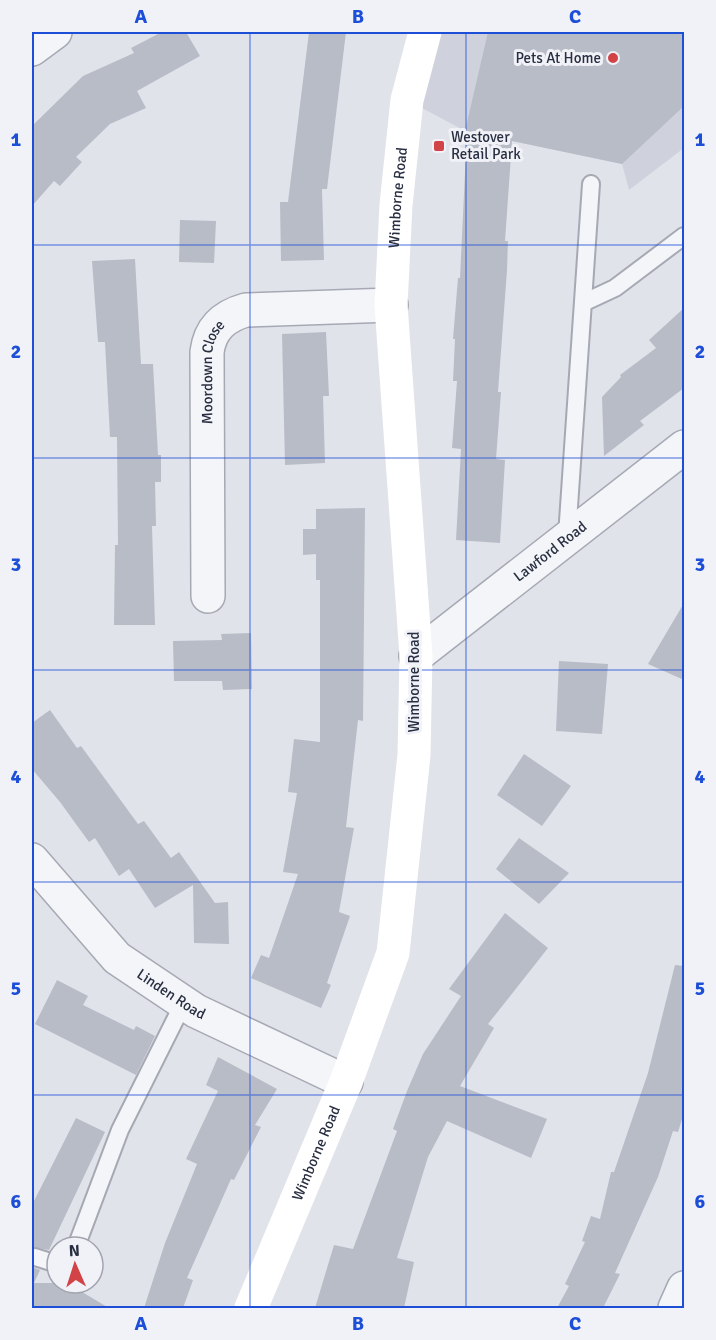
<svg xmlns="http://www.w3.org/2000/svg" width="716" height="1340" viewBox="0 0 716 1340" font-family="Signika,sans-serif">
	<rect width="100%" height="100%" fill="#e1e3ea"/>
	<path fill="#cfd2dc" d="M 425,32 L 684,32 L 684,148 L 629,190 L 622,164 L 465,131 L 407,100 Z"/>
	<path fill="#b8bcc7" d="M 162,32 L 186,32 L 200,56 L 137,91 L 146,108 L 110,124 L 76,157 L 82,162 L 60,186 L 54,181 L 32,206 L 32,126 L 83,76 L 134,53 L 131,48 Z
		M 309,32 L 346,32 L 327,189 L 322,189 L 324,260 L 281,261 L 280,202 L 288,202 Z
		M 488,32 L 684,32 L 684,106 L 622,164 L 512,141 L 505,241 L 508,241 L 507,270 L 498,392 L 501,392 L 496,459 L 505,460 L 500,543 L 456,540 L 461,449 L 452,448 L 457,381 L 453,381 L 455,339 L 453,339 L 458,278 L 460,278 L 467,131 L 465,131 Z
		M 180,220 L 216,221 L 214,263 L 179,262 Z
		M 135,259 L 141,364 L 153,364 L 158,455 L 161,455 L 161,482 L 155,482 L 156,526 L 152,526 L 155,625 L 114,625 L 115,545 L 118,545 L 117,437 L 110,437 L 105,342 L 98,342 L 92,261 Z
		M 684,308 L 684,388 L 640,421 L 644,425 L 604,456 L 602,397 L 621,377 L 620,375 L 656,348 L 649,340 Z
		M 326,332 L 329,396 L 323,396 L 325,463 L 285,465 L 282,334 Z
		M 365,508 L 363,721 L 358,720 L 346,827 L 354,828 L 339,912 L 350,916 L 327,983 L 331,985 L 321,1008 L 251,978 L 261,955 L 269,958 L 298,874 L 283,872 L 297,793 L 288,792 L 294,739 L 320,742 L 320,580 L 316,580 L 316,554 L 303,555 L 303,529 L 316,529 L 316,509 Z
		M 684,603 L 684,680 L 648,664 Z
		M 251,633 L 252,689 L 223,690 L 222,681 L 174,681 L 173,641 L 222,640 L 221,634 Z
		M 559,661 L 608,664 L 602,734 L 556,731 Z
		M 50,710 L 77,748 L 81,746 L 138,824 L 144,821 L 171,858 L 179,852 L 215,903 L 228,902 L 229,944 L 194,943 L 193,885 L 155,908 L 129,869 L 119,876 L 95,838 L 89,842 L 60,802 L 32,769 L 32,723 Z
		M 524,754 L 571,786 L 542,826 L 497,795 Z
		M 519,838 L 569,873 L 539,904 L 496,869 Z
		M 505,913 L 548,948 L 488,1024 L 494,1028 L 460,1086 L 547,1119 L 531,1158 L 447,1121 L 428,1157 L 397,1258 L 414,1262 L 404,1308 L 315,1308 L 334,1245 L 353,1249 L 397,1131 L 393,1129 L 407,1091 L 423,1054 L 461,996 L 449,989 Z
		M 675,965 L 684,966 L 684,1113 L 678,1132 L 673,1131 L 658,1177 L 615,1273 L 620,1274 L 603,1308 L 557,1308 L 569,1286 L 565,1284 L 585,1242 L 582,1241 L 591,1216 L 600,1219 L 611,1172 L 614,1172 L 648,1073 Z
		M 57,980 L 88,996 L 83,1005 L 134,1030 L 136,1026 L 155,1036 L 136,1075 L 35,1024 Z
		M 218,1057 L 277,1089 L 255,1125 L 261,1127 L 234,1180 L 231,1179 L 187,1278 L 193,1280 L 183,1308 L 144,1308 L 165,1243 L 197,1164 L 186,1159 L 218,1091 L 206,1085 Z
		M 76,1118 L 105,1132 L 49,1250 L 32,1247 L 32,1205 Z
		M 32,1267 L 40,1270 L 34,1283 L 67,1283 L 109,1308 L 32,1308 Z"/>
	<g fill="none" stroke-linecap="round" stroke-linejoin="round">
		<defs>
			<path id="lane" d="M 585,302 L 615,288 L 684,236
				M 567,536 L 591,184
				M 76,1247 L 120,1130 L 184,1002
				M 35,1257 L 57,1264"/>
			<g id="street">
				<path d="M 32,49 L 55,32"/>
				<path id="s1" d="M 208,596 L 207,352 C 210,329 224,316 246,310 L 391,305"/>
				<path id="s2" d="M 416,656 L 684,447"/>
				<path id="s3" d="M 32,860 L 117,958 L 196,1011 L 346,1082"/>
				<path d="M 675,1308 L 684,1288"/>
			</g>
		</defs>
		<use href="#lane" stroke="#a6a9b4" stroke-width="20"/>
		<use href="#street" stroke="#a6a9b4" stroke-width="36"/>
		<use href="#lane" stroke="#f4f5f8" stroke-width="16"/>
		<use href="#street" stroke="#f4f5f8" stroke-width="33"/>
		<path stroke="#fff" stroke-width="33" id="s4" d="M 251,1308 L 346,1082 L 393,953 L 414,755 L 416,656 L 391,305 L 396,205 L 407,100 L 425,32"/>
	</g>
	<path fill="none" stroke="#1d4ed8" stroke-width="1.5" stroke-opacity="0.55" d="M 250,32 L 250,1308M 466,32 L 466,1308M 32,245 L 684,245M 32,458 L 684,458M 32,670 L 684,670M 32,882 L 684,882M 32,1095 L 684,1095"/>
	<g fill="#d14346" stroke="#f1f2f7" stroke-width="2">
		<circle cx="613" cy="58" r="6"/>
		<rect x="433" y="140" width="12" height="12" rx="3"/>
	</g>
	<g text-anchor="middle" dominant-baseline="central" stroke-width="6" stroke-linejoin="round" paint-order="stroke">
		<g font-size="15" fill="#292f42" stroke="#f1f2f7" text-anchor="end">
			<text x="601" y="58">Pets At Home</text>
			<text x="451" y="137" text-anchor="start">Westover<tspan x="451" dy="17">Retail Park</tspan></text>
		</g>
		<g font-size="15" fill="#292f42" stroke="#f1f2f7">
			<text stroke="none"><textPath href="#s4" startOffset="1140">Wimborne Road</textPath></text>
			<text stroke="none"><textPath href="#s1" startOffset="225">Moordown Close</textPath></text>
			<text stroke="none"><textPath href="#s2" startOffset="170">Lawford Road</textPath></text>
			<text transform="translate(414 682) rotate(-90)">Wimborne Road</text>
			<text stroke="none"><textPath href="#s3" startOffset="195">Linden Road</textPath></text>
			<text stroke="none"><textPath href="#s4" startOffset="168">Wimborne Road</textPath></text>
		</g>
	</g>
	<rect width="716" height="1340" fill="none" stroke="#f1f2f7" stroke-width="66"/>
	<g transform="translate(75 1265) rotate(357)"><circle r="28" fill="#f1f2f7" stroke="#a1a4af" stroke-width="1.5"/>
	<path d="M0-4.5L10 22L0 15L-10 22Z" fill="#d14346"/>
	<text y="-9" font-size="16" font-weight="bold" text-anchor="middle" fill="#292f42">N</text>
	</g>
	<rect x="33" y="33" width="650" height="1274" fill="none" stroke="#1d4ed8" stroke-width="2"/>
	<g font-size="20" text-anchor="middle" font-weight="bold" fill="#1d4ed8">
		<text x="141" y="23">A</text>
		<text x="358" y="23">B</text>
		<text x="575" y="23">C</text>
		<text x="16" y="146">1</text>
		<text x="700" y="146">1</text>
		<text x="16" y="358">2</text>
		<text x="700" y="358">2</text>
		<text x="16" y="571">3</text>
		<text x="700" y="571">3</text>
		<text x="16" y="783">4</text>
		<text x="700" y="783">4</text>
		<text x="16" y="995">5</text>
		<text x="700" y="995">5</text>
		<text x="16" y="1208">6</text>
		<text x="700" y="1208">6</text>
		<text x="141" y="1330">A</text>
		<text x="358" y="1330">B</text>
		<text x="575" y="1330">C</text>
	</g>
</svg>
